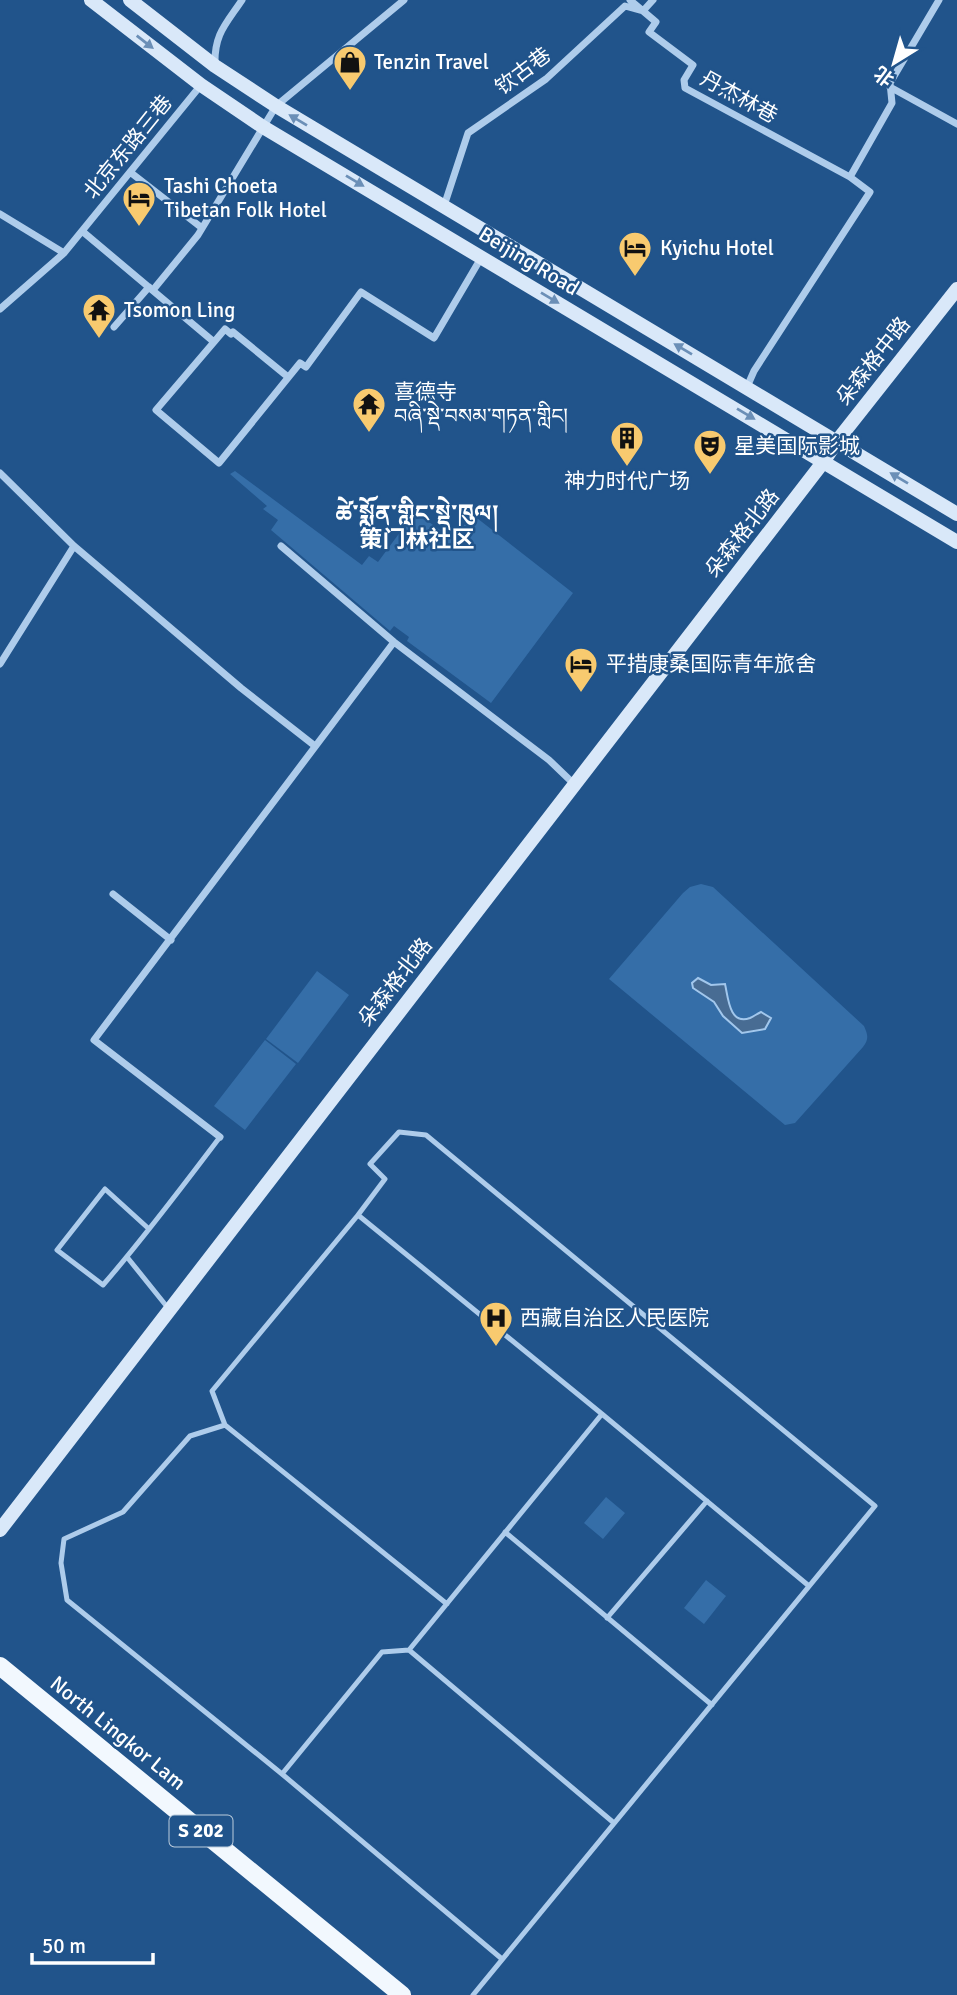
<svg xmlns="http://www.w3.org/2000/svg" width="957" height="1995" viewBox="0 0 957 1995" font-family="Signika,'Noto Sans SC','Noto Serif Tibetan',sans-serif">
	<rect width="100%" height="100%" fill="#21548b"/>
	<path fill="#356ea8" d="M 235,471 L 362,565 L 369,556 L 378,562 L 415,512 L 440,530 L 460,530 L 473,515 L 573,593 L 491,703 L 407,641 L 409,637 L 394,626 L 390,631 L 271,530 L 278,520 L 263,509 L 267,506 L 230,474 Z
		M 701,884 L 713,887 L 864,1026 C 868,1035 869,1039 863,1047 L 795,1123 L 785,1125 L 609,979 L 683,893 L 690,887 Z
		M 317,971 L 349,995 L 298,1063 L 266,1039 Z
		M 265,1040 L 296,1064 L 245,1130 L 214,1106 Z
		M 606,1497 L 625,1513 L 603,1539 L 584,1523 Z
		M 706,1580 L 726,1596 L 704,1624 L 684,1608 Z"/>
	<path fill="#486c93" stroke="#a2c7ec" stroke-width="2" d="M 698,978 L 711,985 L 725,984 C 728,996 729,1026 750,1018 C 754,1016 757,1014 761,1012 L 771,1018 L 765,1029 L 742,1033 L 723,1016 L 714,1002 L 693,988 L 692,983 Z"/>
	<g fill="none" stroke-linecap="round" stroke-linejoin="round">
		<path stroke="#aecceb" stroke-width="5" d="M 149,1229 L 105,1189 L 57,1250 L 103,1285 C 144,1238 182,1187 220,1137
			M 127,1257 L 168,1308
			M 225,1425 L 212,1391 L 358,1215
			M 505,1532 L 712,1705
			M 607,1618 L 707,1501
			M 409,1650 L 614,1823
			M 282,1774 L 67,1600 L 61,1563 L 64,1539 L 123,1512 L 190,1436 L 225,1425 L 447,1604
			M 502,1959 L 282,1774 L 382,1652 L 409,1650 L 602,1414 L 809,1586
			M 473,1995 L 875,1506 L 426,1135 L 399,1132 L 370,1164 L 385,1179 L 358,1215 L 602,1414"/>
		<path stroke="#aecceb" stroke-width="7" d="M 653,0 L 643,11 L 656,22 L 649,32 L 693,65 L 684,80 L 685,88 L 850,177
			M 215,65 C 214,34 226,24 242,0
			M 890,87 L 957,124
			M 130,172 L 202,228
			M 444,206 L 468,133 L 546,79 L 625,6 L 643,11 L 630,0
			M 0,214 L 64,253
			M 82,231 L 214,342 L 225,329 L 231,334 L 233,332 L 288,377
			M 153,290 L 198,235 L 276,106 L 404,0
			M 0,309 L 64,253 L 201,85
			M 114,327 L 149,287
			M 214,342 L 156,410 L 219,463 L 300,363 L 306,367 L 361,292 L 434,338 L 481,258
			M 747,387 L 754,371 L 870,192 L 850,177 L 892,103 L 890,83 L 939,0
			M 0,473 L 74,546 L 241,688 L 315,746
			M 281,546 L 394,642 L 549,760 L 574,784
			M 0,664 L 74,546
			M 113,894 L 171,940
			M 220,1137 L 94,1040 L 394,642"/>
		<path stroke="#d9e8f9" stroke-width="14" d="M 91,0 L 201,85 L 263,127 L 957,542
			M 130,0 L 215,66 L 276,106 L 957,514
			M 0,1530 L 824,461 L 837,441 L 957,289"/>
		<path stroke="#f2f8fe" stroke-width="18" d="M 0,1666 L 402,1995"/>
	</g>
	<defs><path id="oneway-solid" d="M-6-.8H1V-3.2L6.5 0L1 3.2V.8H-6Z" transform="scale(1.75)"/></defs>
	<g fill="#6b8fb7">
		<use href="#oneway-solid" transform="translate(145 42) rotate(38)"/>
		<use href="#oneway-solid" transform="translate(298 120) rotate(-149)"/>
		<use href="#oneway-solid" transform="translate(355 181) rotate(31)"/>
		<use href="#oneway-solid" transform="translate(550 298) rotate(31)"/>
		<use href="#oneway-solid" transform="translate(683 349) rotate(-149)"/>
		<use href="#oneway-solid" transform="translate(746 414) rotate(31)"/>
		<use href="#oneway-solid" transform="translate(899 478) rotate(-149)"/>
	</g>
	<defs>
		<symbol id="shop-pin" viewBox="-11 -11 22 30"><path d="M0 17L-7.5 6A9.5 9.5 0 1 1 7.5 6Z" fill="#f8ca6f" stroke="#21548b"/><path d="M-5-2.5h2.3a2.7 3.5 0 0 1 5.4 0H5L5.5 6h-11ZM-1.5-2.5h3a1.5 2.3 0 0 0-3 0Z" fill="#111"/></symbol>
		<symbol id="hotel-pin" viewBox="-11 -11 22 30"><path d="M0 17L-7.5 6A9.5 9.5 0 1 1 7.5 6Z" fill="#f8ca6f" stroke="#21548b"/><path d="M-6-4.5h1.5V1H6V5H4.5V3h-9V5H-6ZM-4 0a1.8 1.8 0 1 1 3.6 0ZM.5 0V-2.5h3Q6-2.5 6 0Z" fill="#111"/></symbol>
		<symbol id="temple-pin" viewBox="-11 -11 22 30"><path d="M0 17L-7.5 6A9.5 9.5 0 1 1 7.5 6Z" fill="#f8ca6f" stroke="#21548b"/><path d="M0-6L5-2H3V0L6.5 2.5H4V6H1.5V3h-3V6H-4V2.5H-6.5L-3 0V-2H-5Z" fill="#111"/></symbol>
		<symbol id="building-pin" viewBox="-11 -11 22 30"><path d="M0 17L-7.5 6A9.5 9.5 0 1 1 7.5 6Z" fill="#f8ca6f" stroke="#21548b"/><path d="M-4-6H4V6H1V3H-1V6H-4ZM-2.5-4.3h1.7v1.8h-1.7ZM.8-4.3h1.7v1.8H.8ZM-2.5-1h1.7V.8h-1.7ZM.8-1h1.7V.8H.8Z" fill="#111"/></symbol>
		<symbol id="theatre-pin" viewBox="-11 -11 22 30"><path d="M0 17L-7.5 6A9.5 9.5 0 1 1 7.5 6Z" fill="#f8ca6f" stroke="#21548b"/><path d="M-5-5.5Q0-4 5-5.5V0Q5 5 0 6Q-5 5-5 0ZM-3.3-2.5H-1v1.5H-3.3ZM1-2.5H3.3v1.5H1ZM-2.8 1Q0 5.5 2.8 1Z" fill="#111"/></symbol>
		<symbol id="hospital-pin" viewBox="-11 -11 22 30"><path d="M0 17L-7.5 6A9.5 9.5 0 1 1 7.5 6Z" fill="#f8ca6f" stroke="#21548b"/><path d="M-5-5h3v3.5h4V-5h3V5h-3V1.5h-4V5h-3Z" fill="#111"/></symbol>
	</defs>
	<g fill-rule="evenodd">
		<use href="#shop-pin" x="331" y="43" width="38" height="52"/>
		<use href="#hotel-pin" x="120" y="179" width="38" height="52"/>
		<use href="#hotel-pin" x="616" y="229" width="38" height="52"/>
		<use href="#temple-pin" x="80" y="291" width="38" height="52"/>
		<use href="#temple-pin" x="350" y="385" width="38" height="52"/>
		<use href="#building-pin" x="608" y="419" width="38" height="52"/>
		<use href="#theatre-pin" x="691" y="427" width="38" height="52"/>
		<use href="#hotel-pin" x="562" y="645" width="38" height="52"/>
		<use href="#hospital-pin" x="477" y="1299" width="38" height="52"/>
	</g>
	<g text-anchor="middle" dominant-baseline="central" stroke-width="5" stroke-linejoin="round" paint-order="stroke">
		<rect fill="#21548b" stroke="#bcccdc" stroke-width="2" x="169.5" y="1815.5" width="63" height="31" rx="5"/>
		<g font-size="19" font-weight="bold" fill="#fff">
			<text x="201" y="1831">S 202</text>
		</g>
		<g font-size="21" fill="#fff" stroke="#21548b" text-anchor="start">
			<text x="374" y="62">Tenzin Travel</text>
			<text x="164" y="186">Tashi Choeta<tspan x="164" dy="24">Tibetan Folk Hotel</tspan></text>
			<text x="660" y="248">Kyichu Hotel</text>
			<text x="124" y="310">Tsomon Ling</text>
			<text x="394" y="392">喜德寺<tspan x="394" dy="24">བཞི་སྡེ་བསམ་གཏན་གླིང།</tspan></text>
			<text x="734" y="446">星美国际影城</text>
			<text x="627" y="481" text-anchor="middle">神力时代广场</text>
			<text x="606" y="664">平措康桑国际青年旅舍</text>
			<text x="520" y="1318">西藏自治区人民医院</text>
		</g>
		<g font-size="21" fill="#fff" stroke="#21548b">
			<text transform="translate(523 71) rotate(-37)">钦古巷</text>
			<text transform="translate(739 97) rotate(29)">丹杰林巷</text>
			<text transform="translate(128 147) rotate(-51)">北京东路三巷</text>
			<text transform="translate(529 261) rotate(31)">Beijing Road</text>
			<text transform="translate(873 361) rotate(-52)">朵森格中路</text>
			<text transform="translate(742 533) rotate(-52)">朵森格北路</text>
			<text transform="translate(395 982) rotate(-52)">朵森格北路</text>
			<text transform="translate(118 1733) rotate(39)">North Lingkor Lam</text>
		</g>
		<g font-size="23" font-weight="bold" fill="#fff" stroke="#21548b">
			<text x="417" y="513">ཚེ་སྨོན་གླིང་སྡེ་ཁུལ།<tspan x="417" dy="26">策门林社区</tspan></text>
		</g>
	</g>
	<g transform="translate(894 63) rotate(217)" stroke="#21548b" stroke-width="5" paint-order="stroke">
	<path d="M0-5L12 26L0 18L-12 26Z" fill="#ffffff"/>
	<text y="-10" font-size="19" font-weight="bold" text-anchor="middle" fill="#ffffff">北</text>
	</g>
	<path d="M32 1953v10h121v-10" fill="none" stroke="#ffffff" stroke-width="3.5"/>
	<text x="42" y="1953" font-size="21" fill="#ffffff" stroke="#21548b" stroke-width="5" paint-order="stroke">50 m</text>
</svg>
